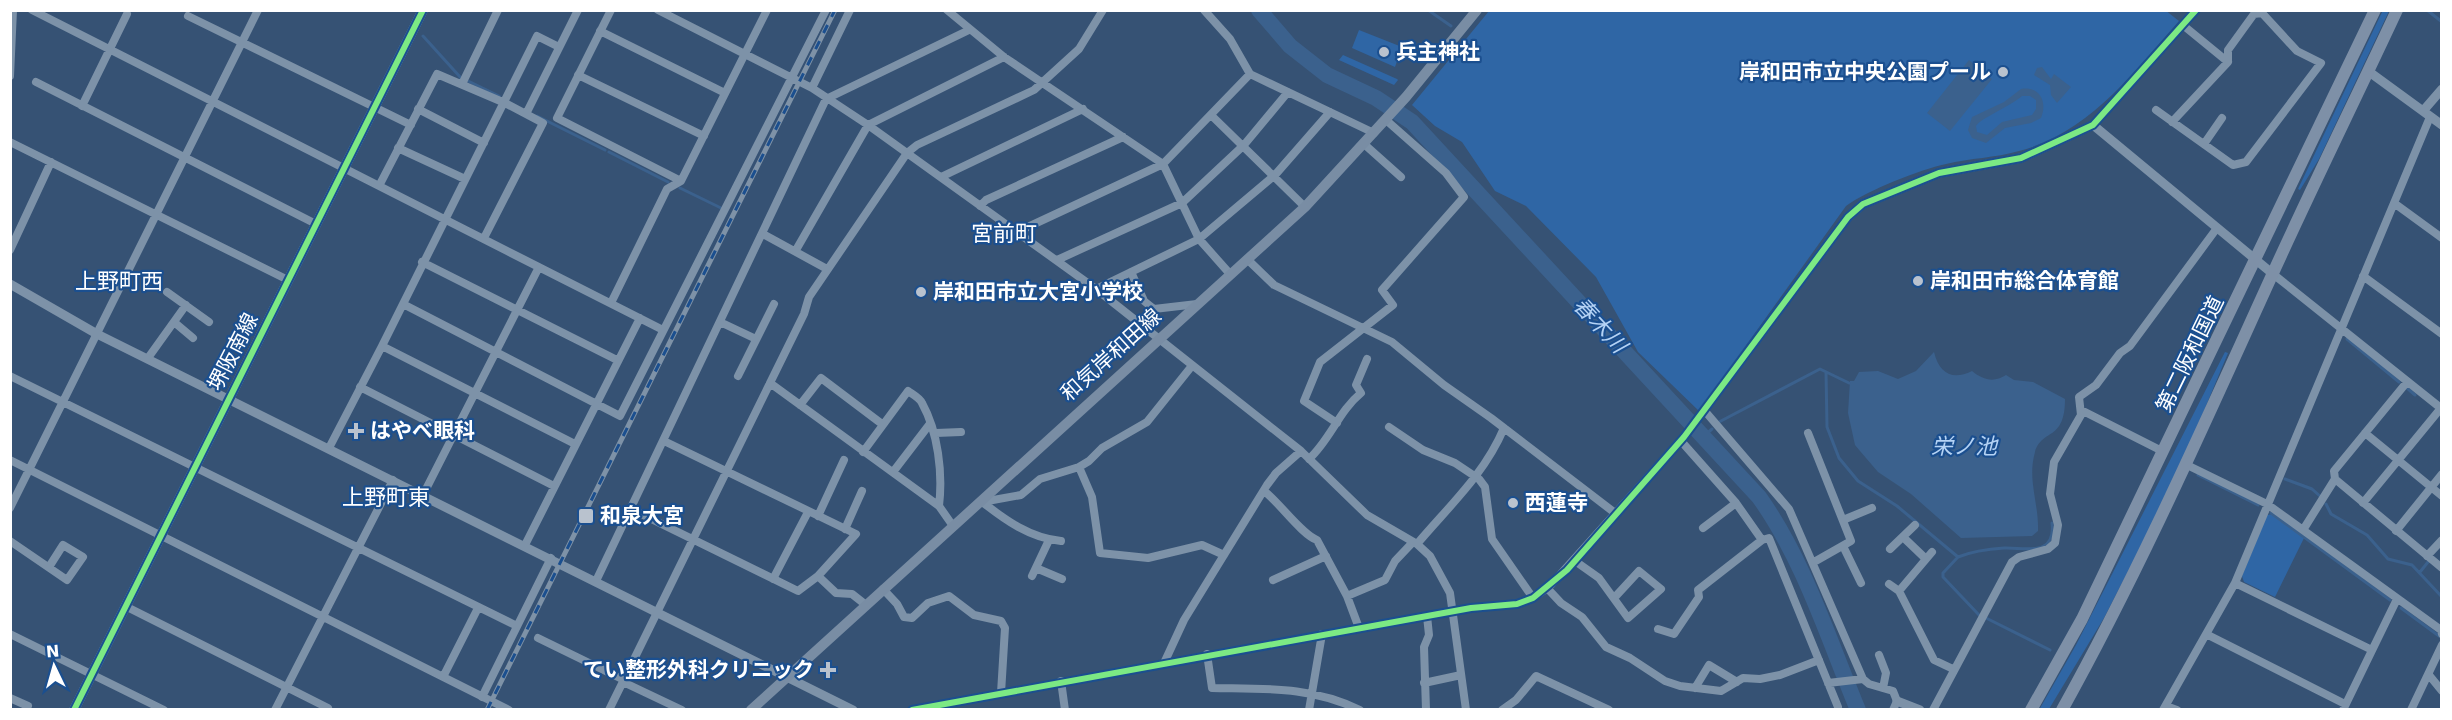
<svg xmlns="http://www.w3.org/2000/svg" width="2452" height="720" viewBox="0 0 2452 720" font-family="'DejaVu Sans','Noto Sans JP',sans-serif">
	<rect width="100%" height="100%" fill="#365274"/>
	<path fill="#2f66a5" d="M 2165,10 L 2179,21 C 2133,73 2089,133 2019,151 C 1995,158 1970,158 1946,164 C 1919,170 1868,190 1846,206 L 1699,411 L 1638,352 L 1596,277 L 1526,206 L 1495,191 L 1462,142 L 1435,126 L 1412,105 L 1489,11 Z
		M 2383,10 L 2389,11 L 2319,159 L 2300,190 L 2298,189 Z
		M 1359,30 L 1402,47 L 1395,67 L 1352,48 Z
		M 1343,55 L 1397,79 L 1398,80 L 1394,85 L 1339,60 Z
		M 2225,352 L 2228,353 L 2193,437 L 2142,544 L 2104,618 L 2049,709 L 2039,710 L 2076,645 Z
		M 2272,514 L 2304,538 L 2275,597 L 2244,582 L 2242,576 L 2267,515 Z"/>
	<path fill="#3b618d" fill-rule="evenodd" d="M 1969,60 L 1992,79 L 1950,131 L 1927,113 Z
		M 2042,67 L 2051,79 L 2054,74 L 2071,87 L 2057,103 L 2051,95 L 2050,85 L 2034,75 L 2037,68 Z
		M 2021,89 C 2039,86 2048,101 2041,118 L 2031,123 L 2005,128 L 1986,143 L 1972,138 L 1968,130 L 1972,117 L 2004,102 ZM 2022,96 L 2030,96 L 2036,100 L 2036,109 L 2032,115 L 2002,122 L 1987,135 L 1977,132 L 1976,126 C 1981,118 2011,106 2022,96 Z
		M 1934,352 C 1939,373 1952,381 1972,371 C 1983,380 1994,383 2006,375 L 2014,380 L 2033,382 L 2065,399 C 2065,442 2042,428 2035,452 C 2027,480 2039,503 2038,531 L 2032,536 L 1961,538 L 1911,494 L 1878,472 L 1860,451 L 1855,445 L 1848,413 L 1850,381 L 1854,381 L 1859,372 L 1878,371 L 1898,379 L 1916,371 Z"/>
	<g fill="none" stroke-linecap="round" stroke-linejoin="round">
		<path stroke="#3b618d" stroke-width="3" d="M 1428,10 L 1451,26
			M 2427,10 L 2442,22
			M 423,36 L 461,78
			M 466,80 L 499,96
			M 537,116 L 605,150
			M 609,152 L 668,182
			M 680,188 L 721,208
			M 2347,339 L 2399,382
			M 1826,372 L 1827,427 L 1839,458 L 1858,481 L 1897,506 L 1958,557 C 1973,551 1988,549 2004,548 C 2024,547 2056,558 2052,523
			M 2407,388 L 2415,395
			M 1719,422 L 1820,369 L 1849,383
			M 1704,436 L 1712,429
			M 2198,475 L 2258,505
			M 2285,479 L 2312,489 L 2321,497
			M 2326,504 L 2331,514 L 2367,535 L 2388,559 L 2412,565 L 2442,597
			M 2271,513 L 2390,600
			M 1958,557 L 1943,573 L 1943,577 L 1979,615
			M 2420,572 L 2428,562
			M 2401,608 L 2439,636
			M 1986,618 L 2050,650"/>
		<path stroke="#3b618d" stroke-width="16" d="M 1259,10 L 1290,46 L 1327,75 L 1376,98 L 1412,122 L 1759,497 C 1804,560 1828,638 1858,710"/>
		<path stroke="#7d92a8" stroke-width="8" d="M 32,10 L 663,330
			M 611,10 L 557,118 L 681,181
			M 658,10 L 812,88 L 868,125 L 1096,289 L 1301,451 L 1367,515 L 1417,544 L 1430,556 L 1450,593 L 1466,710
			M 947,10 L 1004,57 L 1163,164 L 1199,239 L 1230,274
			M 1204,10 L 1230,39 L 1250,74 L 1374,133
			M 188,16 L 411,125
			M 2184,26 L 2228,62
			M 600,31 L 725,93
			M 578,75 L 704,136
			M 10,76 L 13,10
			M 36,82 L 316,224
			M 462,84 L 498,10
			M 812,88 L 850,10
			M 82,106 L 127,14
			M 418,109 L 484,143
			M 2156,110 L 2233,165 L 2246,162 L 2321,63 L 2297,51 L 2262,13 L 2254,14 L 2228,50 L 2228,62 L 2172,122
			M 526,114 L 578,10
			M 1212,116 L 1305,207
			M 2093,125 L 2196,10
			M 10,142 L 288,280
			M 1364,144 L 1401,177
			M 2204,144 L 2222,118
			M 398,148 L 465,179
			M 941,177 L 1083,109
			M 379,186 L 437,74 L 505,103 L 543,123 L 484,238
			M 2394,203 L 2442,238
			M 980,206 L 986,200 L 1123,137
			M 1017,232 L 1163,164 L 1250,74
			M 763,234 L 827,269
			M 10,250 L 51,162
			M 796,250 L 868,125 L 1004,57
			M 1247,259 L 1274,285 L 1392,342 L 1444,385 L 1491,418 L 1615,513
			M 1057,260 L 1182,203 L 1244,145 L 1288,92
			M 422,262 L 617,360
			M 1131,272 L 1144,301 L 1154,309 L 1197,304
			M 2273,274 L 2442,409
			M 2363,276 L 2442,334
			M 1096,289 L 1199,239 L 1275,175 L 1330,112
			M 167,292 L 209,322
			M 611,303 L 667,189 L 681,181 L 767,10
			M 403,304 L 620,416 L 826,10
			M 174,322 L 193,338
			M 720,322 L 756,339
			M 382,346 L 537,36 L 559,47
			M 148,358 L 186,305
			M 10,376 L 517,626
			M 738,376 L 774,304
			M 770,383 L 939,506 L 953,526
			M 360,387 L 554,486
			M 800,405 L 821,378 L 882,424
			M 2081,410 L 2164,452
			M 1337,423 L 1304,401 L 1320,362 L 1393,305 L 1382,290 L 1464,197 L 1446,173 L 1386,120
			M 1389,427 L 1423,450 L 1455,463 L 1479,479 L 1485,487 L 1492,539 L 1533,598
			M 936,433 L 961,432
			M 1808,433 L 1851,541 L 1814,562
			M 2365,433 L 2442,496
			M 1681,441 L 1736,503 L 1703,528
			M 329,448 L 382,346 L 575,444
			M 863,452 L 908,391 C 912,394 920,398 922,403 C 938,432 943,473 939,506
			M 1309,459 C 1330,440 1339,411 1361,393 L 1356,385 L 1367,359
			M 10,460 L 509,710
			M 2187,465 L 2267,504 L 2441,630 L 2442,634
			M 1079,467 L 1092,497 L 1100,553 L 1148,558 L 1202,545 L 1224,555
			M 893,472 L 929,425
			M 2335,479 L 2442,568
			M 1264,491 C 1279,502 1302,535 1317,540 L 1347,596 L 1359,628
			M 423,495 L 539,267
			M 981,501 C 1005,520 1030,538 1061,541
			M 982,502 L 1021,495 L 1040,479 L 1079,467 L 1089,461 L 1102,448 L 1147,422 L 1191,367
			M 1736,503 L 1762,540
			M 2363,503 L 2441,408
			M 10,508 L 258,10
			M 631,509 L 798,591 L 818,576 L 856,534 L 664,441
			M 818,516 L 844,460
			M 1843,520 L 1872,508
			M 845,529 L 862,491
			M 2303,530 L 2335,479 L 2334,471 L 2407,382
			M 2396,531 L 2442,474
			M 1903,537 L 1926,559
			M 10,541 L 67,580 L 83,557 L 63,545 L 49,567
			M 1417,544 C 1449,506 1484,475 1504,428
			M 525,545 L 640,318
			M 1843,546 L 1861,583
			M 1890,549 L 1915,525
			M 2427,556 L 2442,540
			M 1575,561 L 1599,578 L 1628,618 L 1661,589 L 1639,571 L 1615,597
			M 1036,568 L 1062,579
			M 818,576 L 836,593 L 852,594 L 866,605
			M 1032,576 L 1049,540
			M 773,579 L 808,512
			M 1273,580 L 1326,556
			M 596,581 L 826,99 L 969,30
			M 2235,583 L 2372,650
			M 1889,584 L 1899,591 L 1934,660 L 1953,669
			M 1547,588 L 1561,603 L 1582,617 L 1606,647 L 1630,658 L 1665,681 L 1680,686 L 1721,691 L 1743,678 L 1760,679 L 1780,675 L 1819,660
			M 883,589 L 897,604 L 904,617 L 912,618 L 928,603 L 949,596 L 974,615 L 1001,621 L 1005,628 L 1001,693
			M 1899,591 L 1932,552
			M 1347,596 L 1385,580 L 1395,561 L 1413,542
			M 125,606 L 328,708
			M 1658,629 L 1674,634 L 1699,597 L 1698,590 L 1762,540 L 1769,538 L 1838,707
			M 10,634 L 164,710
			M 2206,634 L 2345,704
			M 538,638 L 624,680
			M 1207,654 L 1212,688 C 1265,689 1311,686 1360,710
			M 1879,655 L 1886,673 L 1883,688
			M 1165,661 L 1184,620 L 1267,485 L 1276,473 L 1301,451
			M 2429,675 L 2442,691
			M 443,677 L 478,608
			M 1061,681 L 1065,710
			M 623,682 L 682,710
			M 1424,683 L 1461,675
			M 1828,683 L 1863,679
			M 1695,688 L 1709,665 L 1737,682
			M 482,697 L 551,558
			M 10,698 L 28,706 L 26,710
			M 2166,706 L 2177,710
			M 275,710 L 393,480
			M 609,710 L 770,383 L 804,314 L 809,297 L 907,153 L 917,145 L 1034,90 L 1079,49 L 1103,10
			M 912,710 L 1471,608 L 1517,604 L 1533,598 L 1549,587 L 1684,437 L 1704,410 L 1789,509 L 1863,679 L 1869,684 L 1893,691 L 1897,701 L 1893,710
			M 1309,710 L 1322,634
			M 1426,710 L 1424,647 L 1429,635 L 1427,616
			M 1502,710 L 1516,700 L 1536,676 L 1609,710
			M 1933,710 L 2012,562 L 2019,557 L 2048,549 L 2055,543 L 2058,525 L 2050,494 L 2054,462 L 2081,415 L 2079,397 L 2096,385 L 2120,353 L 2130,346 L 2217,228
			M 2163,710 L 2235,583 L 2430,117
			M 2343,710 L 2397,599
			M 2411,710 L 2442,645"/>
		<path stroke="#7d92a8" stroke-width="9" d="M 2368,71 L 2442,125
			M 2423,111 L 2442,89
			M 10,284 L 97,334 L 853,710
			M 1704,410 L 1848,217 L 1863,204 L 1939,173 L 2021,158 L 2093,125 L 2273,274
			M 1897,701 L 1920,710"/>
		<path stroke="#798da4" stroke-width="10" d="M 74,710 L 423,10
			M 751,710 L 1305,207 L 1406,97 L 1477,10"/>
		<path stroke="#7e90a7" stroke-width="12" d="M 2031,710 L 2082,619 L 2375,10
			M 2062,710 C 2141,568 2206,420 2273,273 C 2313,185 2356,98 2397,10"/>
		<defs>
			<path id="rail" d="M 487,710 L 835,10"/>
		</defs>
		<use href="#rail" stroke="#7e92a7" stroke-width="5"/>
		<use href="#rail" stroke="#1b4f8f" stroke-width="3" stroke-dasharray="9" stroke-linecap="butt"/>
		<defs>
			<path id="cycleway" d="M 74,710 L 423,10
				M 912,710 L 1471,608 L 1517,604 L 1533,598 L 1567,570 L 1684,437 L 1848,217 L 1863,204 L 1939,173 L 2021,158 L 2093,125 L 2196,10"/>
		</defs>
		<use href="#cycleway" stroke="#1b4f8f" stroke-width="10"/>
		<use href="#cycleway" stroke="#7ce984" stroke-width="6"/>
	</g>
	<g fill="#b9c2ce" stroke="#1b4f8f" stroke-width="2">
		<circle cx="1384" cy="52" r="6"/>
		<circle cx="2003" cy="72" r="6"/>
		<circle cx="1918" cy="281" r="6"/>
		<circle cx="921" cy="292" r="6"/>
		<path d="M353 422h6v6h6v6h-6v6h-6v-6h-6v-6h6z"/>
		<circle cx="1513" cy="503" r="6"/>
		<rect x="578" y="508" width="16" height="16" rx="3"/>
		<path d="M825 661h6v6h6v6h-6v6h-6v-6h-6v-6h6z"/>
	</g>
	<g text-anchor="middle" dominant-baseline="central" stroke-width="4.5" stroke-linejoin="round" paint-order="stroke">
		<g font-size="21" font-weight="bold" fill="#fff" stroke="#1b4f8f" text-anchor="start">
			<text x="1396" y="52">兵主神社</text>
			<text x="1991" y="72" text-anchor="end">岸和田市立中央公園プール</text>
			<text x="1930" y="281">岸和田市総合体育館</text>
			<text x="933" y="292">岸和田市立大宮小学校</text>
			<text x="370" y="431">はやべ眼科</text>
			<text x="1525" y="503">西蓮寺</text>
			<text x="600" y="516">和泉大宮</text>
			<text x="814" y="670" text-anchor="end">てい整形外科クリニック</text>
		</g>
		<g font-size="21" fill="#fff" stroke="#1b4f8f">
			<text transform="translate(233 352) rotate(-63)">堺阪南線</text>
			<text transform="translate(2190 354) rotate(-64)">第二阪和国道</text>
			<text transform="translate(1111 355) rotate(-42)">和気岸和田線</text>
		</g>
		<g font-size="22" fill="#fff" stroke="#1b4f8f">
			<text x="1004" y="233">宮前町</text>
			<text x="119" y="281">上野町西</text>
			<text x="386" y="497">上野町東</text>
		</g>
		<g font-size="22" font-style="italic" fill="#b5d3f5" stroke="#1b4f8f">
			<text transform="translate(1600 325) rotate(47)">春木川</text>
			<text x="1964" y="446">栄ノ池</text>
		</g>
	</g>
	<rect width="2452" height="720" fill="none" stroke="#ffffff" stroke-width="24"/>
	<g transform="translate(54 666) rotate(355)" stroke="#1b4f8f" stroke-width="4.5" paint-order="stroke">
	<path d="M0-4.5L10 22L0 15L-10 22Z" fill="#ffffff"/>
	<text y="-9" font-size="16" font-weight="bold" text-anchor="middle" fill="#ffffff">N</text>
	</g>
</svg>
